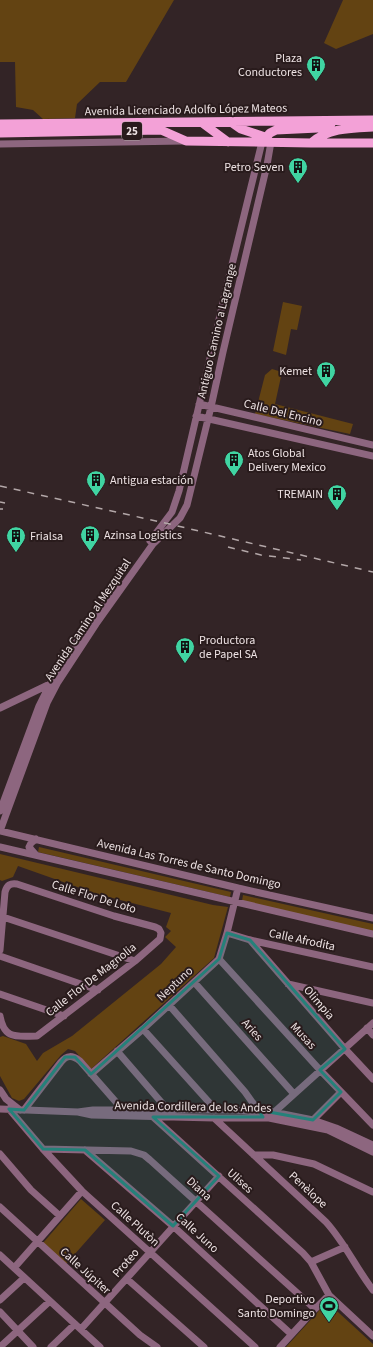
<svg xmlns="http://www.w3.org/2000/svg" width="373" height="1347" viewBox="0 0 373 1347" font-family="'Source Sans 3',sans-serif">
	<rect width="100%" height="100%" fill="#332426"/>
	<path fill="#634312" d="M 0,0 L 174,0 L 126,82 L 100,82 L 77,104 L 75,118 L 43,119 L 33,110 L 16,107 L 15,62 L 0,62 Z
		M 343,0 L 373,0 L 373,34 L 336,49 L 324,43 Z
		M 283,302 L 302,306 L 297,330 L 291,329 L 286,355 L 273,351 Z
		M 272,369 L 282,372 L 275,404 L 353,424 L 350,434 L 255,414 L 265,375 Z
		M 39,847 L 231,892 L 230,897 L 38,852 Z
		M 0,854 L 213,905 L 228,907 L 214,958 L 91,1069 L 75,1051 L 68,1049 L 61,1055 L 24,1099 L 19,1101 L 12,1098 L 0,1076 L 0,1037 L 3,1036 L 26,1044 L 37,1061 L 43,1053 L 72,1036 L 161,964 L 176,947 L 165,937 L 171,931 L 166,927 L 171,913 L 97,894 L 18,866 L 13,877 L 2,881 L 0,880 Z
		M 243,895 L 373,924 L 373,932 L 242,901 Z
		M 81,1199 L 105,1220 L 66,1264 L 43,1243 Z
		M 327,1302 L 373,1344 L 373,1347 L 286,1347 Z"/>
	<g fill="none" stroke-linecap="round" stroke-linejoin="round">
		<path stroke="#8d667f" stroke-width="7" d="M 0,144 L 184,141
			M 199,404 L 373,445
			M 196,416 L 373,456
			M 150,541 L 172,512 L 179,491 L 228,281 L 262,142
			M 0,708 L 50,684
			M 0,811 L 39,706 L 50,684 L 72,648 L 116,588
			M 0,831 L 47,703 L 58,682 L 96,624 L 153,544 L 180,518 L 187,505 L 211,407 L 223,352 L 267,165 L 271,142
			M 0,831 L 238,888 L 373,918
			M 36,839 L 31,843 L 29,847 L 36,855
			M 0,847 L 373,934
			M 3,917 L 135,961
			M 227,933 L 250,940 L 373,967
			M 250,940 L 345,1049 L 373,1079
			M 0,950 L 5,892 C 7,885 10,883 17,884 L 114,916 L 155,927 L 159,929 L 161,933 L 160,939 L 135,961 L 37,1036 C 17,1036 4,1040 0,1016
			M 0,956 L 98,990
			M 219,959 L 320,1070 L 373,1125
			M 194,982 L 294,1094
			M 288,984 L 373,1003
			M 0,994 L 64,1016
			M 169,1005 L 245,1092 L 260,1113
			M 367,1028 L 373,1035
			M 143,1029 L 216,1110
			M 117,1051 L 168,1110
			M 91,1074 L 143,1029 L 219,959 L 227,933 L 238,888
			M 0,1090 L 6,1099 L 20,1110
			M 0,1109 L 78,1112 L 92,1115 L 214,1118 L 269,1118 L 328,1130 L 373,1152
			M 9,1109 L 43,1149 L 82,1191 L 255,1347
			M 24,1110 L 61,1062 C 67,1055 72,1055 80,1061 L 123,1110
			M 78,1112 L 93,1110 L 233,1110 L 273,1112 L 313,1120 L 336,1128 L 373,1145
			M 271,1115 L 373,1023
			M 153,1117 L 303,1253 L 311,1262 L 329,1295 L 373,1336
			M 214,1118 L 326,1222 C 345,1243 356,1268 373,1290
			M 313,1120 L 341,1092
			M 43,1149 L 131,1151 L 144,1155 L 150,1160 L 315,1309
			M 85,1150 L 173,1226 L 291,1334
			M 0,1154 L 31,1190 L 60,1216
			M 254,1155 L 273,1155 L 314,1164 L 373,1192
			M 0,1207 L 140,1335 L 157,1347
			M 0,1255 L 100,1347
			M 311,1262 L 345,1247
			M 14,1268 L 82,1191
			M 127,1279 L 204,1347
			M 0,1300 L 24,1278
			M 0,1312 L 33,1347
			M 81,1329 L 219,1176
			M 0,1347 L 50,1301
			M 51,1347 L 75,1324
			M 280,1347 L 315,1309 L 329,1295"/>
		<path stroke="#f3a1d7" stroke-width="9" d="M 201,122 L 228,142
			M 231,122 L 241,129 L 265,137 L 268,140
			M 0,124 L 373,120
			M 0,133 L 161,130 L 186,141 L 311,143 L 373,143
			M 262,142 L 270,133 L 276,130 L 318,128 L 331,124
			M 311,143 C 328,128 351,128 373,127"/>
		<path stroke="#b3a7a8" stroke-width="1.5" stroke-dasharray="7 7" stroke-linecap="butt" d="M 0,486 L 165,523 L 373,572
			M 0,502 L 5,503
			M 0,509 L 3,509
			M 228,547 L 261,555 L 301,560"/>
	</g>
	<path fill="#25817a" fill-opacity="0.2" stroke="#25817a" stroke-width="3" stroke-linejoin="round" d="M 227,933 L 250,940 L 345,1049 L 320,1070 L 341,1092 L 313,1120 L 258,1110 L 263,1117 L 153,1117 L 219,1176 L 173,1226 L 85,1150 L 43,1149 L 9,1109 L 24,1110 L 65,1057 L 75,1057 L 91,1074 L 219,959 Z"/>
	<defs>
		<symbol id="building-pin" viewBox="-11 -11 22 30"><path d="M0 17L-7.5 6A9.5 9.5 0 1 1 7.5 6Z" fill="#40d4a2" stroke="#291b1c"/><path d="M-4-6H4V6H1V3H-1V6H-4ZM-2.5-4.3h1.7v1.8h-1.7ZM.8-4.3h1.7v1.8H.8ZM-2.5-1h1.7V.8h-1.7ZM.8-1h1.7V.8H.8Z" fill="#111"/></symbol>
		<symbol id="stadium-pin" viewBox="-11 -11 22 30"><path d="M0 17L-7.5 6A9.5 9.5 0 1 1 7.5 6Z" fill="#40d4a2" stroke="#291b1c"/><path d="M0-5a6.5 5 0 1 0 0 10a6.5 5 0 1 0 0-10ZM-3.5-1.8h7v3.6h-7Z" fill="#111"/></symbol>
	</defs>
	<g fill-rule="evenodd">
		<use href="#building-pin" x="305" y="54" width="22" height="30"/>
		<use href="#building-pin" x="287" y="156" width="22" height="30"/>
		<use href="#building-pin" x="315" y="360" width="22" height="30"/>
		<use href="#building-pin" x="223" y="449" width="22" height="30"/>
		<use href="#building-pin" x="85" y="469" width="22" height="30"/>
		<use href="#building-pin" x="326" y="483" width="22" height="30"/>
		<use href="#building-pin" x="79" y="524" width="22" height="30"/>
		<use href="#building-pin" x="5" y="525" width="22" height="30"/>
		<use href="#building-pin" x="174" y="636" width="22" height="30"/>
		<use href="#stadium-pin" x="318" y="1295" width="22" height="30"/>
	</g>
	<g text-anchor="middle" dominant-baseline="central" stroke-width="4" stroke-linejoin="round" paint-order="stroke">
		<rect fill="#291b1c" stroke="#b2a6a7" stroke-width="1" x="122" y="122" width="20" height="18" rx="3"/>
		<g font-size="11" font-weight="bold" fill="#ede2e3">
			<text x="132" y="131">25</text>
		</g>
		<g font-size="12" fill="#ede2e3" stroke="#291b1c" text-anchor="end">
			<text x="302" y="58">Plaza<tspan x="302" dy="14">Conductores</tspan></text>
			<text x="284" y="167">Petro Seven</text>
			<text x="312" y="371">Kemet</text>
			<text x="248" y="453" text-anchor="start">Atos Global<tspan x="248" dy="14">Delivery Mexico</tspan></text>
			<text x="110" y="480" text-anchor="start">Antigua estación</text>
			<text x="323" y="494">TREMAIN</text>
			<text x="104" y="535" text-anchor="start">Azinsa Logistics</text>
			<text x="30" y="536" text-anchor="start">Frialsa</text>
			<text x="199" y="640" text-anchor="start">Productora<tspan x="199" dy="14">de Papel SA</tspan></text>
			<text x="315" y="1299">Deportivo<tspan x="315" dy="14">Santo Domingo</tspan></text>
		</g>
		<g font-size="12" fill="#ede2e3" stroke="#291b1c">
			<text transform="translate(186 110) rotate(-1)">Avenida Licenciado Adolfo López Mateos</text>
			<text transform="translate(217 331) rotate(-77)">Antiguo Camino a Lagrange</text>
			<text transform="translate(283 413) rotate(14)">Calle Del Encino</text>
			<text transform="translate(88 620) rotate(-56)">Avenida Camino al Mezquital</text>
			<text transform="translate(189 864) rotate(13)">Avenida Las Torres de Santo Domingo</text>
			<text transform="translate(94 897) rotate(17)">Calle Flor De Loto</text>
			<text transform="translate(302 940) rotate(12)">Calle Afrodita</text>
			<text transform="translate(91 980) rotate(-38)">Calle Flor De Magnolia</text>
			<text transform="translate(175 984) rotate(-43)">Neptuno</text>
			<text transform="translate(319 1003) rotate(49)">Olimpia</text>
			<text transform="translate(252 1030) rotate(48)">Aries</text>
			<text transform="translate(303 1036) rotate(47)">Musas</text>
			<text transform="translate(193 1107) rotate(1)">Avenida Cordillera de los Andes</text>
			<text transform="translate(240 1181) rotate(42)">Ulises</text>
			<text transform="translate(199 1189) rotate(42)">Diana</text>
			<text transform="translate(308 1190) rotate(43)">Penèlope</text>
			<text transform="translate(135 1224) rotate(42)">Calle Plutòn</text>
			<text transform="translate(197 1233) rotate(42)">Calle Juno</text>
			<text transform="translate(126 1263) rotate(-49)">Proteo</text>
			<text transform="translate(85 1271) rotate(42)">Calle Júpiter</text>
		</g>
	</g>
</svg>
